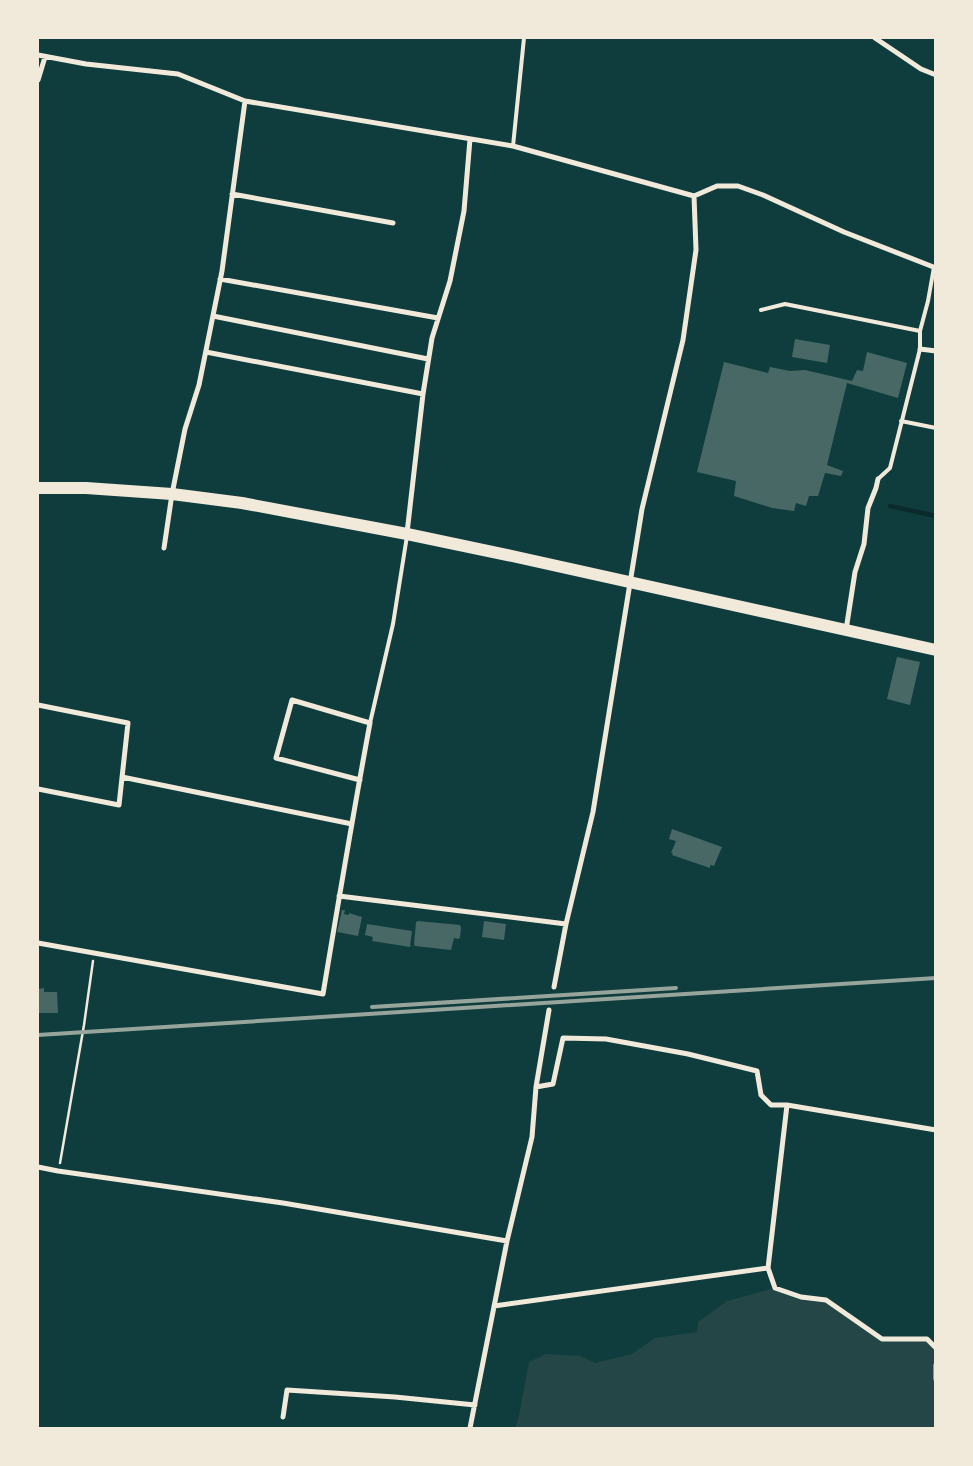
<svg xmlns="http://www.w3.org/2000/svg" width="973" height="1466" viewBox="0 0 973 1466" font-family="'Fira Sans Condensed',sans-serif">
	<rect width="100%" height="100%" fill="#0f3d3e"/>
	<path fill="#244646" d="M 775,1288 L 801,1297 L 826,1300 L 882,1339 L 927,1339 L 935,1348 L 935,1428 L 515,1428 L 519,1416 L 529,1362 L 546,1354 L 580,1356 L 595,1363 L 632,1354 L 655,1338 L 697,1332 L 698,1322 L 727,1301 Z"/>
	<g fill="none" stroke-linecap="round" stroke-linejoin="round">
		<path stroke="#0a2a2b" stroke-width="4.5" d="M 890,506 L 936,516"/>
	</g>
	<path fill="#486865" d="M 795,339 L 830,345 L 827,363 L 792,357 Z
		M 867,352 L 907,363 L 898,398 L 847,383 L 827,465 L 843,471 L 841,476 L 825,473 L 818,496 L 809,496 L 806,506 L 796,503 L 794,511 L 772,508 L 734,496 L 736,481 L 697,472 L 724,362 L 768,373 L 770,367 L 790,371 L 805,370 L 852,381 L 857,370 L 863,371 Z
		M 897,657 L 920,662 L 910,705 L 887,699 Z
		M 672,829 L 722,847 L 714,866 L 710,865 L 710,868 L 672,855 L 673,853 L 671,853 L 676,841 L 669,839 Z
		M 342,910 L 345,910 L 344,914 L 349,915 L 349,913 L 362,917 L 358,936 L 337,932 Z
		M 418,921 L 460,925 L 461,928 L 460,937 L 459,939 L 454,938 L 451,950 L 415,946 L 414,944 L 416,922 Z
		M 484,921 L 506,924 L 504,940 L 482,937 Z
		M 367,924 L 412,931 L 410,947 L 372,941 L 373,937 L 365,935 Z
		M 44,988 L 44,992 L 57,992 L 58,1013 L 38,1013 L 38,989 Z"/>
	<g fill="none" stroke-linecap="round" stroke-linejoin="round">
		<path stroke="#f1e9da" stroke-width="2.5" d="M 60,1163 L 84,1025 L 93,961"/>
		<path stroke="#f1e9da" stroke-width="4" d="M 513,146 L 524,38
			M 761,310 L 785,304 L 920,331 L 920,349 L 890,468 L 878,479
			M 920,331 L 928,301 L 934,267
			M 901,421 L 936,428
			M 370,723 L 393,624 L 407,536"/>
		<path stroke="#f1e9da" stroke-width="5" d="M 875,38 L 921,69 L 936,75
			M 38,55 L 86,64 L 178,74 L 245,101 L 513,146 L 694,196 L 717,186 L 738,186 L 763,195 L 844,232 L 936,268
			M 38,80 L 45,57
			M 232,194 L 393,223
			M 220,279 L 438,318
			M 213,316 L 428,359
			M 920,349 L 936,351
			M 206,352 L 423,394
			M 407,533 L 423,394 L 432,338 L 450,281 L 464,211 L 470,139
			M 164,548 L 172,494 L 185,429 L 199,385 L 222,271 L 245,101
			M 846,630 L 855,572 L 864,544 L 868,508 L 876,488 L 878,479
			M 38,705 L 128,723 L 119,805 L 38,789
			M 122,777 L 352,824
			M 339,896 L 566,924
			M 38,943 L 323,994 C 338,904 353,814 370,723 L 292,700 L 276,758 L 360,780
			M 554,987 L 566,924 L 593,812 L 642,509 L 683,340 L 696,250 L 694,196
			M 536,1087 L 553,1084 L 563,1038 L 606,1039 L 688,1054 L 757,1071 L 761,1095 L 771,1105 L 787,1105
			M 38,1167 L 58,1171 L 283,1203 L 507,1241
			M 768,1268 L 775,1288 L 801,1297 L 826,1300 L 882,1339 L 927,1339 L 936,1348
			M 494,1306 L 768,1268 L 787,1105 L 936,1130
			M 936,1365 L 936,1379
			M 283,1417 L 287,1390 L 395,1397 L 475,1405
			M 470,1428 L 507,1241 L 532,1137 L 536,1087 L 549,1010"/>
		<path stroke="#f1e9da" stroke-width="12" d="M 38,488 L 86,488 L 172,494 L 242,503 L 407,534 L 512,556 L 936,650"/>
		<path stroke="#97a49c" stroke-width="4" d="M 372,1007 L 676,988
			M 38,1035 L 936,978"/>
	</g>
	<rect width="973" height="1466" fill="none" stroke="#f1e9da" stroke-width="78"/>
</svg>
